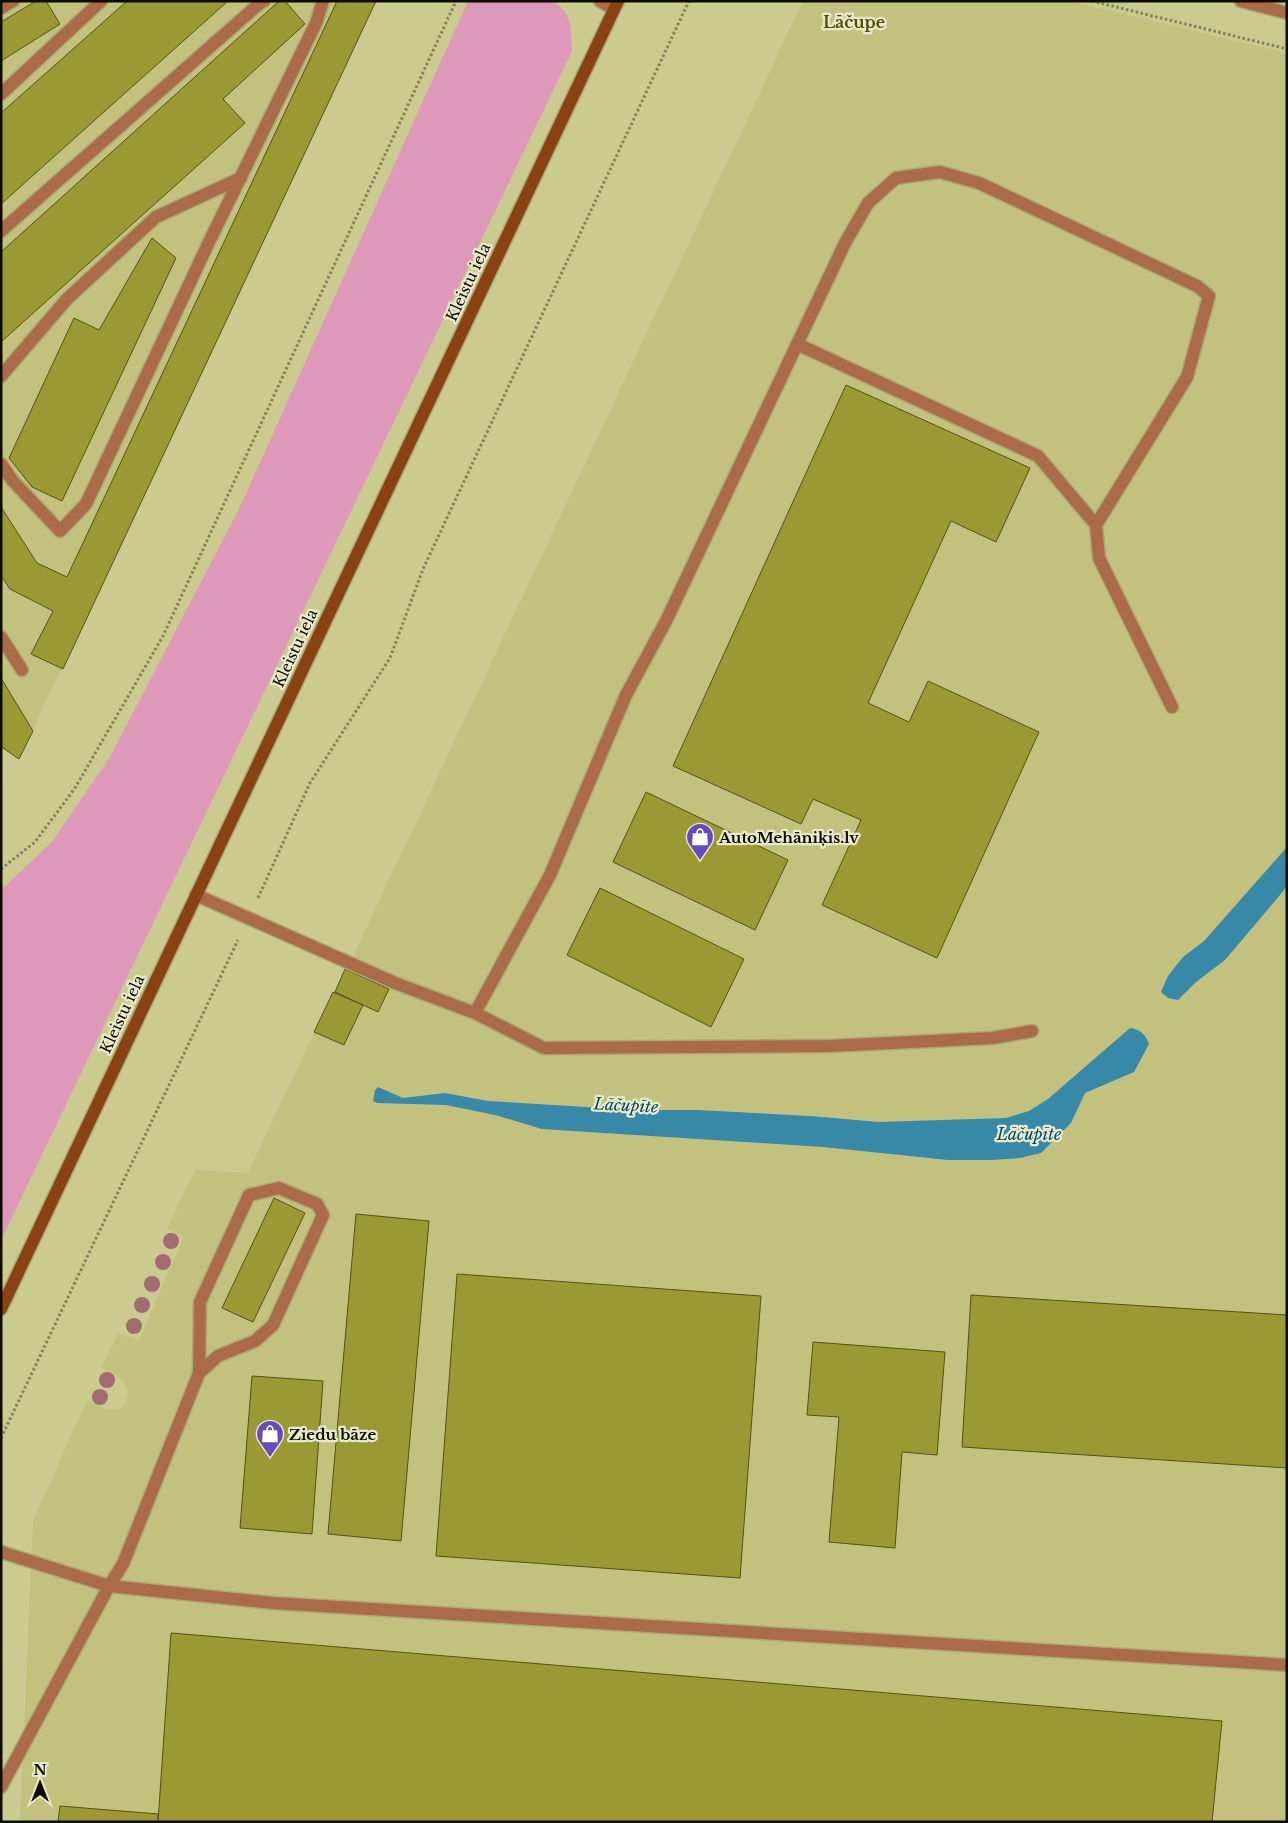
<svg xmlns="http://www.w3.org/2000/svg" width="1288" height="1823" viewBox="0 0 1288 1823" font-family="'Libre Baskerville',serif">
	<rect width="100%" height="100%" fill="#cbcb8f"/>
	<path fill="#c2c27e" d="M 1,1 L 376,1 L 19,759 L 3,748 L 1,744 Z
		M 803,1 L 1069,1 L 1287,53 L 1287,1822 L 20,1822 L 33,1521 L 87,1400 L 108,1410 L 119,1409 L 126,1403 L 128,1392 L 124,1381 L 102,1367 L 118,1333 L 139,1341 L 184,1236 L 167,1229 L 195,1170 L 248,1173 L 333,992 L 335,992 L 347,969 Z"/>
	<path fill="#dd98ba" d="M 468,1 L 552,1 C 573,12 571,30 572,51 L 1,1240 L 1,890 L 52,842 L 110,757 L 239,509 Z"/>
	<path fill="#3888a8" d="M 1287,847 L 1287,886 L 1280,895 L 1225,960 L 1196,982 L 1178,1000 L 1168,998 L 1161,992 L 1168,976 L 1183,957 L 1204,941 Z
		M 1130,1028 C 1140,1029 1146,1035 1149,1044 L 1134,1072 L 1085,1093 L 1071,1123 L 1041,1153 L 1020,1158 L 991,1160 L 948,1160 L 823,1147 L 542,1129 L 495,1115 L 446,1105 L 377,1103 L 373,1101 L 375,1090 L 378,1087 L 403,1098 L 445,1093 L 488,1101 L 635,1110 L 698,1110 L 810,1116 L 879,1122 L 1006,1118 L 1029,1111 L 1048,1099 Z"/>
	<path fill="#9b9933" stroke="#535217" d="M 36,1 L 46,1 L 60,24 L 1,61 L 1,22 Z
		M 127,1 L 228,1 L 1,204 L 1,113 Z
		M 279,1 L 285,1 L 305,24 L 223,99 L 245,123 L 1,342 L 1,252 Z
		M 337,1 L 376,1 L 63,669 L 31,654 L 53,611 L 10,589 L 1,576 L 1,507 L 37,563 L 67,577 Z
		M 152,238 L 176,258 L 62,501 L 32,487 L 9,458 L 74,318 L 99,330 Z
		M 846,385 L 1030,468 L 996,542 L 951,521 L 868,703 L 909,722 L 928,681 L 1039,732 L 937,958 L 822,905 L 861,820 L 813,799 L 801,824 L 673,766 Z
		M 1,678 L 33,731 L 19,759 L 3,748 L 1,744 Z
		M 646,792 L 788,860 L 755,930 L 613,862 Z
		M 600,888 L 744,959 L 711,1027 L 567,955 Z
		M 345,969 L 389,989 L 378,1012 L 335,992 Z
		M 333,992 L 363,1005 L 344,1045 L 314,1032 Z
		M 274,1198 L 305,1213 L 253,1322 L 222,1308 Z
		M 356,1214 L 429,1221 L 401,1541 L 328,1534 Z
		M 457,1274 L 761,1296 L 740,1578 L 436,1556 Z
		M 971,1295 L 1287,1315 L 1287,1468 L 962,1447 Z
		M 813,1342 L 945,1352 L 937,1455 L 902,1452 L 895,1548 L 829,1542 L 839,1417 L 807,1415 Z
		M 252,1376 L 323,1381 L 312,1534 L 240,1528 Z
		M 171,1633 L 1222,1721 L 1212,1822 L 158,1822 Z
		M 60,1806 L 158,1814 L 158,1822 L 58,1822 Z"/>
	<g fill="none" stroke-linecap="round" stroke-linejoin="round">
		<defs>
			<path id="service" d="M 600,1 L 614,9
				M 1,8 L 13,1
				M 1,94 L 101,1
				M 1,231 L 260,3 L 264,1
				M 797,344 L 1038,456 L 1096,525 L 1099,558 L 1172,707
				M 1,376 L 67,299 L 156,217 L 241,178
				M 1,464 L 12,480 L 60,531 L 86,504 L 209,242 L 316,23 L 323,1
				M 1,637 L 22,670
				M 196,895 L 395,983 L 475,1013 L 544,1048 L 829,1046 L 993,1038 L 1032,1031
				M 475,1013 L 550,875 L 626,695 L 666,621 L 845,243 L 868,203 L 896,178 L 940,172 L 979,183 L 1197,286 L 1209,296 L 1187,377 L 1096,525
				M 1,1552 L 109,1586 L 273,1603 L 1287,1665
				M 1,1787 L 109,1586 L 123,1564 L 199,1373 L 200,1302 L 249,1195 L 279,1188 L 317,1204 L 323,1215 L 273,1325 L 255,1341 L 218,1356 L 199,1373"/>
			<path id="minor" d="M 1241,1 L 1287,13"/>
			<path id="secondary" d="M 1,1309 L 618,1"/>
		</defs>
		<use href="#service" stroke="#a9a975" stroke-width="15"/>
		<use href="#minor" stroke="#a9a975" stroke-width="15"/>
		<use href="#secondary" stroke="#a9a975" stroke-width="15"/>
		<path stroke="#828158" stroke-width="3" stroke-dasharray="2.5 2.5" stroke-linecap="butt" d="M 1092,1 L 1287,49
			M 1,869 L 35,842 L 75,788 L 163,636 L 456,1
			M 258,898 L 310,783 L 390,658 L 423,569 L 689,1
			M 1,1438 L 238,940"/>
		<use href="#service" stroke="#ab6a48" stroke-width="12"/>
		<use href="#minor" stroke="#ab6a48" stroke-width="12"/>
		<use href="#secondary" stroke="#8b4212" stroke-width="12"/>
	</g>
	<g fill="#a16b71">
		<circle cx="171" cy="1241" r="8"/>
		<circle cx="163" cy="1262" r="8"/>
		<circle cx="152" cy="1284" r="8"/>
		<circle cx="142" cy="1305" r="8"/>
		<circle cx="134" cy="1326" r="8"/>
		<circle cx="107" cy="1380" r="8"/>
		<circle cx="100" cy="1397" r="8"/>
	</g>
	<defs>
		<symbol id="shop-pin" viewBox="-11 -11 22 30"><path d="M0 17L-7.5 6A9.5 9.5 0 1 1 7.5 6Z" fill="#654ac3" stroke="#e9eacc"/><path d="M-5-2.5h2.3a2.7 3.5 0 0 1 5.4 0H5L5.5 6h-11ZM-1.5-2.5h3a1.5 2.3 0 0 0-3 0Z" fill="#fff"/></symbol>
	</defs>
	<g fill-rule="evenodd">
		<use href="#shop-pin" x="684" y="821" width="32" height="43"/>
		<use href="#shop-pin" x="254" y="1418" width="32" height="43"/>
	</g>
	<g text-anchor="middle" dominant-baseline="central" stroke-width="4.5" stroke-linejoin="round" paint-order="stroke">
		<g font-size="15" fill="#0d0c00" stroke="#e9eacc">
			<text transform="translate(468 282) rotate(-65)">Kleistu iela</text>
			<text transform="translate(295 648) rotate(-65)">Kleistu iela</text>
			<text transform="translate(122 1014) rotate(-65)">Kleistu iela</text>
		</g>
		<g font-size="15" font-weight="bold" fill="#0d0c00" stroke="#e9eacc" text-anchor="start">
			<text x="719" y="837">AutoMehāniķis.lv</text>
			<text x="289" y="1434">Ziedu bāze</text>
		</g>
		<g font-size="16" font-weight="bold" fill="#4f4d12" stroke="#e9eacc">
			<text x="854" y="22">Lāčupe</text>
		</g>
		<g font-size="16" font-style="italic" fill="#01485f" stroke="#e9eacc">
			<text transform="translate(626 1105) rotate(3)">Lāčupīte</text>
			<text x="1029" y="1134">Lāčupīte</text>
		</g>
	</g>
	<rect width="1288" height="1823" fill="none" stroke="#0d0c00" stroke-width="5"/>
	<g transform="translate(40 1783)" stroke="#e9eacc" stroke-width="4" paint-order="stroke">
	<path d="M0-4L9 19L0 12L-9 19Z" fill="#0d0c00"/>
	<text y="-8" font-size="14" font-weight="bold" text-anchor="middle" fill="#0d0c00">N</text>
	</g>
</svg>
